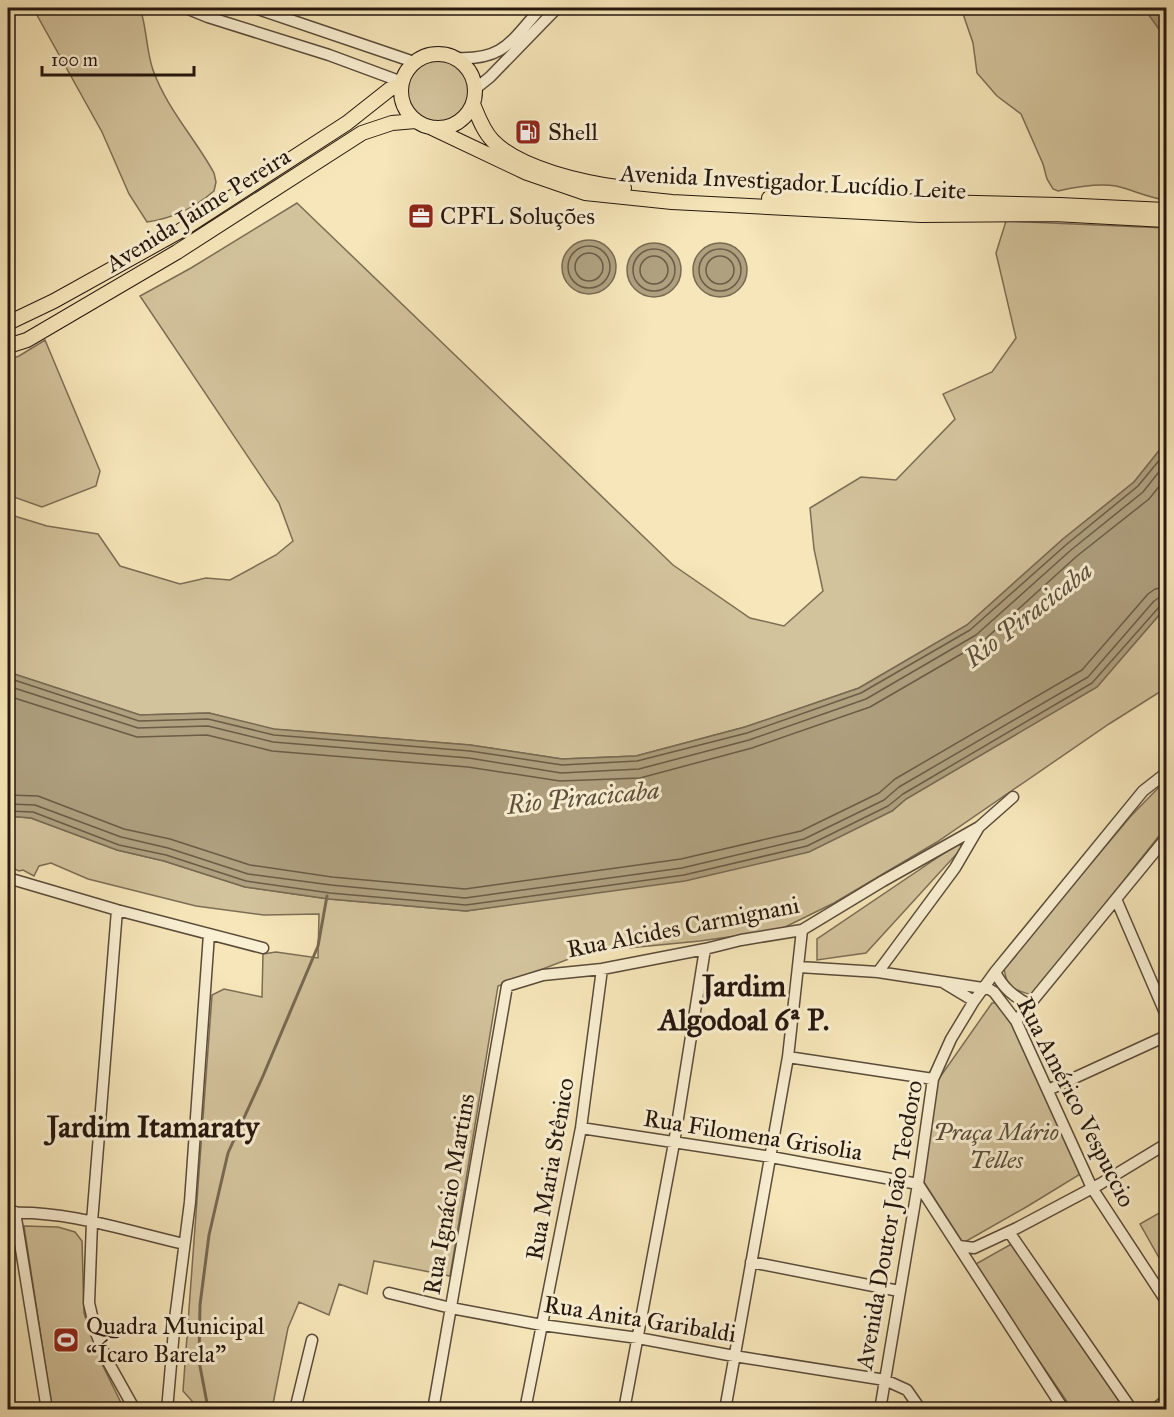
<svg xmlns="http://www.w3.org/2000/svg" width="1174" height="1417" viewBox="0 0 1174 1417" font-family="'IM FELL Great Primer',serif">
	<rect width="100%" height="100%" fill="#f6e6b9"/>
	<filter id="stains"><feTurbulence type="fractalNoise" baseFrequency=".00333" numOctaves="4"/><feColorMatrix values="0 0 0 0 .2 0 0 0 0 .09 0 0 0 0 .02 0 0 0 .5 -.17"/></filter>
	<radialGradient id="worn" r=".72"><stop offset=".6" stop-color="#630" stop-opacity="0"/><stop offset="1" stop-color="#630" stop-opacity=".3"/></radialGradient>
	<path fill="#d3c39c" stroke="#7c6d55" stroke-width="1.5" d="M 33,8 L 140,8 C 147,28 146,50 153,70 C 167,109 195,138 214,173 L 216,182 L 214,191 C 194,208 174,218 147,222 L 129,194 L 102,132 Z
		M 961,8 L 1149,8 L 1166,39 L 1166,200 C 1149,198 1133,190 1116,186 C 1098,183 1076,187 1058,191 L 1053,189 L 1047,179 L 1043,164 L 1021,114 L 997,96 L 977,73 L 973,43 Z
		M407 91a31 31 0 1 1 62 0a31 31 0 1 1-62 0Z
		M 297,203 L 673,565 L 750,618 L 784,626 L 823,591 L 814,549 L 810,508 L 861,477 L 896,480 L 955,419 L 943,394 L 992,372 L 1016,338 L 996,253 L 1006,221 L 1166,228 L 1166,442 L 1134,482 L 1063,539 L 967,625 L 859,688 L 745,727 L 636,756 L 562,759 L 470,745 L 270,729 L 209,713 L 140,715 L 8,672 L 8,514 L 47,526 L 98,534 L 120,566 L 180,584 L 206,578 L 230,580 L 276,555 L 293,541 L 279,503 L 140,296 L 191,268 Z
		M 45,340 L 100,471 L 96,486 L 42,507 L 8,495 L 8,360 L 19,356 Z
		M 1166,607 L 1166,688 L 1109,724 L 937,842 L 834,903 L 779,930 L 700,941 L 587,952 L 498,986 L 450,1276 L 374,1261 L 367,1294 L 339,1284 L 329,1315 L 299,1302 L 288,1328 L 272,1409 L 199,1409 L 183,1391 L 212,995 L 224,989 L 262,997 L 263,954 L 276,952 L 318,958 L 319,914 L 264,915 L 196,906 L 88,879 L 51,863 L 39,866 L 34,876 L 23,870 L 19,871 L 8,866 L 8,816 L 31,818 L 117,850 L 164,861 L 245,887 L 329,899 L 466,911 L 574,895 L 892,811 L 906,799 L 1097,687 Z
		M 1166,780 L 1166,827 L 1033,995 C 1013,990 1006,988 1004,967 L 1130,817 Z
		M 959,843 L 962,848 L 866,953 L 817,960 L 817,939 Z
		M 992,1003 L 996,1003 L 1012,1023 L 1082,1173 L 1028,1206 L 963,1243 L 922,1179 L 938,1080 Z
		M 1166,1209 L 1166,1261 L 1162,1263 L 1140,1224 Z
		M 24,1226 L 58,1227 L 75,1232 L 82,1241 L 84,1313 L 103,1366 L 124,1409 L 52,1409 Z
		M 1015,1242 L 1126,1406 L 1123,1409 L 1072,1409 L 974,1265 Z"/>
	<path fill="#afa07f" stroke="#786952" stroke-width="1.5" d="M 1146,8 L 1166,8 L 1166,39 L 1148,14 Z
		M562 267a27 27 0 1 1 54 0a27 27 0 1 1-54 0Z
		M627 270a27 27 0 1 1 54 0a27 27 0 1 1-54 0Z
		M693 270a27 27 0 1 1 54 0a27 27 0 1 1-54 0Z
		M 1166,442 L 1166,607 L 1097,687 L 906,799 L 892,811 L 809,852 L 685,881 L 466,911 L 329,899 L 245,887 L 164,861 L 117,850 L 31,818 L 8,816 L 8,672 L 140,715 L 209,713 L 274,729 L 470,745 L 562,759 L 636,756 L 745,727 L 859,688 L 967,625 L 1063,539 L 1134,482 Z"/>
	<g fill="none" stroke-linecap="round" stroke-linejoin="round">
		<path stroke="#6a5c46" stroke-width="1.5" d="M568 267a21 21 0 1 1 42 0a21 21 0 1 1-42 0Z
			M633 270a21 21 0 1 1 42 0a21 21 0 1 1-42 0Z
			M699 270a21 21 0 1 1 42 0a21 21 0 1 1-42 0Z
			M575 267a14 14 0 1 1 28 0a14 14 0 1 1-28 0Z
			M640 270a14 14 0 1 1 28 0a14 14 0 1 1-28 0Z
			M706 270a14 14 0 1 1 28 0a14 14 0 1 1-28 0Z
			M 8,678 L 139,721 L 208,719 L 274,735 L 470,751 L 562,765 L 637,761 L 747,733 L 861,693 L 970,630 L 1067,544 L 1138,486 L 1166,452
			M 8,686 L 138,728 L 208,726 L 273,742 L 469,758 L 561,773 L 639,769 L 749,740 L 866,699 L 976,635 L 1071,550 L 1143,492 L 1166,463
			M 8,696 L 137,737 L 207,735 L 272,751 L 468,767 L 560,781 L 640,778 L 752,748 L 870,707 L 982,642 L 1077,556 L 1149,499 L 1166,478
			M 8,795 L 38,796 L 124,829 L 170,839 L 250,865 L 332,877 L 465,889 L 681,859 L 801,831 L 879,793 L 895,779 L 1082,670 L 1148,594 L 1155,589 L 1166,587
			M 8,804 L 35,805 L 121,837 L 168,848 L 248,874 L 331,885 L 465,898 L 682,868 L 804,839 L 884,800 L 899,787 L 1088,677 L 1154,601 L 1160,597 L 1166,596
			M 8,811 L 33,812 L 119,845 L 166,855 L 246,881 L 330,893 L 466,905 L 684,875 L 807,846 L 888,806 L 903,794 L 1092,683 L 1160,606 L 1166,604"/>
		<path stroke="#786952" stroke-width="3" d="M 213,1410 L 207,1403 L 199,1361 L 200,1305 L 209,1235 L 218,1196 L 228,1153 L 263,1076 L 318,946 L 327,896"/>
		<defs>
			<path id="minor" d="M 186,8 L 208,17 L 329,55 L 402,82
				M 255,8 L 414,62
				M 454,58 C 504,61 511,41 541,8
				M 475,89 L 490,77 L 557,8
				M 8,878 L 117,910 L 263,948
				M 1116,899 L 1166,1015
				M 117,910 L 92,1222 L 89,1303 L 96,1333 L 107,1360 L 135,1410
				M 799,967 L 878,972 L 989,989 L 994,992 L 1016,1021 L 1092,1188 L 1166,1301
				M 878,972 L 955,868 L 979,827
				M 995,972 C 1003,988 1014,997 1030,1005
				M 944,983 L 974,1001
				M 1016,1021 L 1166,838
				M 788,1057 L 933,1079
				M 1048,1090 L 1166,1036
				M 581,1128 L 771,1157 L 918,1184
				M 918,1184 L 1064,1410
				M 15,1212 L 47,1410
				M 8,1213 C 67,1210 127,1231 184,1244
				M 1009,1232 L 1132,1410
				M 959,1246 L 974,1248 L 1017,1228 L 1100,1184 L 1166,1144
				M 751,1262 L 899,1291
				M 389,1293 L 451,1308 L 542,1325 L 638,1338 L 734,1356 L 885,1380 L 907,1390 L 921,1410
				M 167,1410 L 175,1319 L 190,1202 L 209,934
				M 295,1410 L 312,1340
				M 433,1410 L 507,986 L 543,975 L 602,969 L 705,949 L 741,940 L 802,930 L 883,881 L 979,827 L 1013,797
				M 525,1410 L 581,1128 L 602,969
				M 624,1410 L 674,1143 L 705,949
				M 725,1410 L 788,1057 L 802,930
				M 880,1410 L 918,1184 L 933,1079 L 951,1039 L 974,1001 L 995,972 L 1143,791 L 1166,773
				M 1154,1410 L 1166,1400"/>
			<path id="major" d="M401 91a37 37 0 1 1 74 0a37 37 0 1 1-74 0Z
				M 473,104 C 478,116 483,131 493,141 C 520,169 585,183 624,188
				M 430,127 L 527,173 L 585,193 L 672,202 L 921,215 L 1054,214 L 1166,220
				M 769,198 L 1060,205 L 1166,210
				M 8,323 L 54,301 L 180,231 L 347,123 L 390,89 L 401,85
				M 8,346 L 27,340 L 177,252 L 362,133 L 392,123 L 416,121"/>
		</defs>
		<use href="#minor" stroke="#5a4b39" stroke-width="13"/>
		<use href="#major" stroke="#26170e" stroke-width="16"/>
		<use href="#minor" stroke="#f9efd2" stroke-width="10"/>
		<use href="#major" stroke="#f6e6b9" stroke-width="14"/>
	</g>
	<defs>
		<symbol id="fuel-square" viewBox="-11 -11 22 22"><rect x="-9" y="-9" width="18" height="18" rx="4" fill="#8f2418" stroke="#f9efd2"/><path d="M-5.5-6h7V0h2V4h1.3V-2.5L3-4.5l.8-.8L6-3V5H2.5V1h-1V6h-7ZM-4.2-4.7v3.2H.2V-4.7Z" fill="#fff"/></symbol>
		<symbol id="office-square" viewBox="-11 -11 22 22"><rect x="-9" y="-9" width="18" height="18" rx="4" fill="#8f2418" stroke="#f9efd2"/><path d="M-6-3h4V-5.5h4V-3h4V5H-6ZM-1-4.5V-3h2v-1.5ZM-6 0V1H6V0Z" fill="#fff"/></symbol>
		<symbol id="stadium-square" viewBox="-11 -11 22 22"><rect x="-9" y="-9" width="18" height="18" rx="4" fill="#8f2418" stroke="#f9efd2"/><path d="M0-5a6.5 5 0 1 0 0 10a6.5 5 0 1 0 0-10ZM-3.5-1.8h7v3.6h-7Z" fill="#fff"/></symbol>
	</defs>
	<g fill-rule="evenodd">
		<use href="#fuel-square" x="513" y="117" width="30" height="30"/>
		<use href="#office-square" x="406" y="201" width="30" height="30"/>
		<use href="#stadium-square" x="51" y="1325" width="30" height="30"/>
	</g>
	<g text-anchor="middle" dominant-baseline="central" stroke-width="6" stroke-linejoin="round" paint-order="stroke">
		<g font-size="24" fill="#26170e" stroke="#f9efd2" text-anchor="start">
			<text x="548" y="132">Shell</text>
			<text x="440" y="216">CPFL Soluções</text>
			<text x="86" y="1326">Quadra Municipal<tspan x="86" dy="28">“Ícaro Barela”</tspan></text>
		</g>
		<g font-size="24" fill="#26170e" stroke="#f9efd2">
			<text transform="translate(793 182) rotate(3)">Avenida Investigador Lucídio Leite</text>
			<text transform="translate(198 210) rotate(-32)">Avenida Jaime Pereira</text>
			<text transform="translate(683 927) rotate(-11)">Rua Alcides Carmignani</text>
			<text transform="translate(1076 1102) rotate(63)">Rua Américo Vespuccio</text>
			<text transform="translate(753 1135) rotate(9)">Rua Filomena Grisolia</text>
			<text transform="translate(550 1169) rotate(-80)">Rua Maria Stênico</text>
			<text transform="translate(449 1194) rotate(-80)">Rua Ignácio Martins</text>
			<text transform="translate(889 1225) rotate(-80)">Avenida Doutor João Teodoro</text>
			<text transform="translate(640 1319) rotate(9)">Rua Anita Garibaldi</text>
		</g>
		<g font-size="24" font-style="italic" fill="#5a4b39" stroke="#f9efd2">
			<text x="996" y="1132">Praça Mário<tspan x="996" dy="28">Telles</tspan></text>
		</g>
		<g font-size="26" font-style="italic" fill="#5d4e3b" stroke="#f9efd2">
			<text transform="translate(1028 614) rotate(-38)">Rio Piracicaba</text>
			<text transform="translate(583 797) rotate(-6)">Rio Piracicaba</text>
		</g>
		<g font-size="30" font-weight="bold" fill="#26170e" stroke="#f9efd2">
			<text x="744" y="986">Jardim<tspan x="744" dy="34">Algodoal 6ª P.</tspan></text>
			<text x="153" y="1127">Jardim Itamaraty</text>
		</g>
	</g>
	<rect width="1174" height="1417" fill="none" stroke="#f6e6b9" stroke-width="30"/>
	<rect x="9" y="9" width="1156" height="1399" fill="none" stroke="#26170e" stroke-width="3"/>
	<rect x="15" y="15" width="1144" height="1387" fill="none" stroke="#26170e" stroke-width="1.5"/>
	<path d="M42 66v9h152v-9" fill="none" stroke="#26170e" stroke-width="3"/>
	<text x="51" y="66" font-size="18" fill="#26170e" stroke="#f9efd2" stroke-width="4.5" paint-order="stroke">100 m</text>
	<rect width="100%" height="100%" filter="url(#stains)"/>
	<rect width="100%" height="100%" fill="url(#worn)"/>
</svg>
